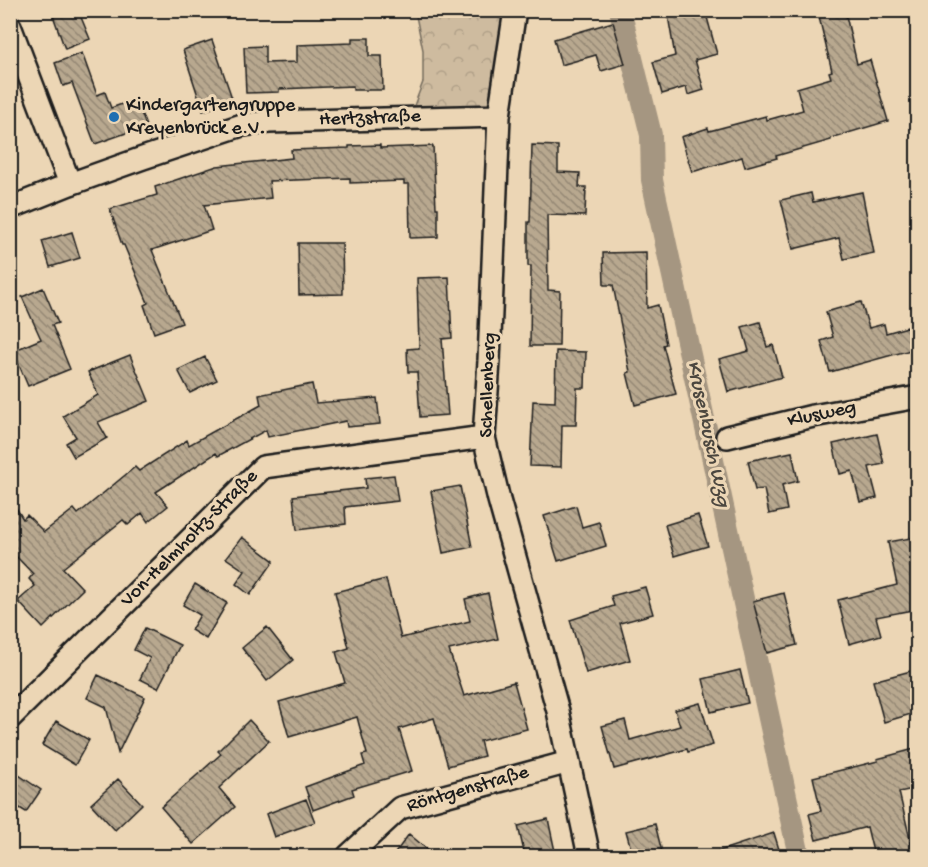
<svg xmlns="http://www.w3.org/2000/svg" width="928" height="867" viewBox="0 0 928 867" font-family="'Gochi Hand',sans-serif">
	<defs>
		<pattern id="park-crowns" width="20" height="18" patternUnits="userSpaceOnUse" patternTransform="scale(1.5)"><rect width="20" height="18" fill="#cebb9f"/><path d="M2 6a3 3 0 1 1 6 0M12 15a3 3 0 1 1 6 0" fill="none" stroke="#b0a088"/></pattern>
		<pattern id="building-back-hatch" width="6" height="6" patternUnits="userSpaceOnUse" patternTransform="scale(1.5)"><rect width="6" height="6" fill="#b8a88f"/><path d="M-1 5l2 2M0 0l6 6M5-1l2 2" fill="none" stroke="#958874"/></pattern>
	</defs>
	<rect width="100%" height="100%" fill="#ecd6b5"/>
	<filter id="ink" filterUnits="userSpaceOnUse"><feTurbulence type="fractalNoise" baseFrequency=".0167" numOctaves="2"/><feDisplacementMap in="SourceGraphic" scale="12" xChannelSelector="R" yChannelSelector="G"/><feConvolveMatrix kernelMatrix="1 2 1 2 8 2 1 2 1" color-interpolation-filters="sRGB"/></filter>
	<g filter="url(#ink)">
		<path fill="url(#park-crowns)" stroke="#756c5e" stroke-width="1.5" d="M 415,11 L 506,11 L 494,113 L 412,111 L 423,82 L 423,50 Z"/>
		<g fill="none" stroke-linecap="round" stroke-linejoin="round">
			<path stroke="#a59681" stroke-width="22" d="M 620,10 L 651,135 L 652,180 L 799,856"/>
		</g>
		<path fill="url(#building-back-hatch)" stroke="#1c1c1c" stroke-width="1.5" d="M 51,10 L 78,10 L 90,39 L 65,49 Z
			M 667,10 L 705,10 L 717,54 L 695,60 L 704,90 L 688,95 L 686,87 L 662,94 L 653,62 L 675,56 Z
			M 845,11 L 857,64 L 870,60 L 888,121 L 831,138 L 831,140 L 776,156 L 777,158 L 745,167 L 742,157 L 692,172 L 681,137 L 708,128 L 709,131 L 766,116 L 767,120 L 803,110 L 797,88 L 831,78 L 829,72 L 832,71 L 819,17 Z
			M 613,22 L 625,64 L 601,71 L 596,55 L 561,65 L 554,39 Z
			M 352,38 L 369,38 L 369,56 L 382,56 L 383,90 L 353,90 L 353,86 L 279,89 L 279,92 L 246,93 L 244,47 L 265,46 L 265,63 L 297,62 L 297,45 L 352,43 Z
			M 212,40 L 233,101 L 203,111 L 183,50 Z
			M 82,53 L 97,95 L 105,92 L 111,108 L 136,99 L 146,126 L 95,144 L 72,83 L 63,86 L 55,63 Z
			M 380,145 L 380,148 L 433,146 L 436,208 L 438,208 L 438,237 L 410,238 L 409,184 L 404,184 L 404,181 L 350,183 L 350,178 L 269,181 L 271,198 L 204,205 L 212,230 L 152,250 L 182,323 L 154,333 L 144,305 L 148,303 L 124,245 L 122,245 L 110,209 L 157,195 L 155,187 L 217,166 L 292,158 L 291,150 L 349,148 L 349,146 Z
			M 532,145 L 558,146 L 558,172 L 580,173 L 579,187 L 586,187 L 585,216 L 547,215 L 548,290 L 560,291 L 559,346 L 530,346 L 531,266 L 528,266 L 528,222 L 530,222 Z
			M 862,192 L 874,253 L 844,259 L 839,238 L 793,249 L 781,200 L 811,193 L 813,202 Z
			M 72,232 L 80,258 L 50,267 L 42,241 Z
			M 298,243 L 342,243 L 343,294 L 299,295 Z
			M 646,252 L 647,308 L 658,305 L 666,344 L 663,345 L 676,394 L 635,405 L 627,373 L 630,372 L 613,285 L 604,285 L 603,253 Z
			M 449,277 L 452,338 L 442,339 L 448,415 L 420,417 L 417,372 L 408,372 L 407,349 L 419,348 L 417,278 Z
			M 43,288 L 58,323 L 52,325 L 70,369 L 28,386 L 13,351 L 41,339 L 22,297 Z
			M 861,302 L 869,328 L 884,324 L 886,333 L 918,324 L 918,348 L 830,372 L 821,341 L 833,337 L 826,312 Z
			M 760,322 L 767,347 L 773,345 L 782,377 L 728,392 L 719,359 L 749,351 L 742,327 Z
			M 556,351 L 586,352 L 585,388 L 577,388 L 576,425 L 562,425 L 561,467 L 530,466 L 533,401 L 555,402 Z
			M 130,355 L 149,401 L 98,422 L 107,438 L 74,457 L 66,443 L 76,437 L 63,416 L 98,395 L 88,372 Z
			M 205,357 L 217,380 L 190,393 L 178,370 Z
			M 312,384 L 316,403 L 377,398 L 380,424 L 347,427 L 346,421 L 268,437 L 266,430 L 218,456 L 216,453 L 156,492 L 168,506 L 148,522 L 142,513 L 128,525 L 123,520 L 63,568 L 83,589 L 43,628 L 18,601 L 35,586 L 29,579 L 33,574 L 10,550 L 10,498 L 23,519 L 27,515 L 44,532 L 74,509 L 78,514 L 135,467 L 139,471 L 187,440 L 189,445 L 261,405 L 259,395 Z
			M 877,434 L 884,464 L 869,467 L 877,498 L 860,502 L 852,471 L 840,474 L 833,444 Z
			M 792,452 L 798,481 L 782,485 L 787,510 L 769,514 L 764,489 L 755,490 L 748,461 Z
			M 394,475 L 398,501 L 345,507 L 346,524 L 297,530 L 293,496 L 366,488 L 365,478 Z
			M 460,486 L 472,547 L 443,553 L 431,491 Z
			M 576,506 L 582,527 L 599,522 L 606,546 L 558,561 L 544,516 Z
			M 698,515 L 708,546 L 674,556 L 665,525 Z
			M 242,537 L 274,561 L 250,595 L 236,584 L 245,571 L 226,558 Z
			M 916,537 L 918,546 L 918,609 L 876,617 L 881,635 L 849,644 L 838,600 L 897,585 L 888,542 Z
			M 386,579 L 401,638 L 470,621 L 465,599 L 488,593 L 498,639 L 449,650 L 464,696 L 514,682 L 527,729 L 480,741 L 484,756 L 448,766 L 434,718 L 399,729 L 412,771 L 352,789 L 354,795 L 313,810 L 305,787 L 365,765 L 362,755 L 367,754 L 357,717 L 289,737 L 279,702 L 345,683 L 336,652 L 349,648 L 335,592 Z
			M 195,584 L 227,603 L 206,639 L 191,630 L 200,615 L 183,605 Z
			M 645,587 L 653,614 L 620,623 L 630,660 L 586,673 L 570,620 L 614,606 L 611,596 Z
			M 784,593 L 797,645 L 767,653 L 753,601 Z
			M 267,627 L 293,660 L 267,681 L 242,648 Z
			M 145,628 L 180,645 L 158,688 L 140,679 L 150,658 L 134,650 Z
			M 740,670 L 748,703 L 711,712 L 703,679 Z
			M 911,671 L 918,697 L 918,712 L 884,722 L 873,681 Z
			M 98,675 L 145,697 L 118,753 L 106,707 L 87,698 Z
			M 700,703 L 713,745 L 688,752 L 687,749 L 614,769 L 602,726 L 625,720 L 630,740 L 680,726 L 675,710 Z
			M 249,720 L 269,741 L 219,788 L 235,807 L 193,844 L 161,807 L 221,754 L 218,751 Z
			M 56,721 L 89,740 L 75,765 L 42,745 Z
			M 918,748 L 918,788 L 899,792 L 914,856 L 874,856 L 867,827 L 816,840 L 809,814 L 821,811 L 813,777 L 878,761 L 877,759 Z
			M 10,769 L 41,790 L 26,812 L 10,802 Z
			M 118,779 L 142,804 L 115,830 L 91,804 Z
			M 306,799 L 315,822 L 274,837 L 266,814 Z
			M 548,819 L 556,856 L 525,856 L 518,826 Z
			M 655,824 L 663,856 L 633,856 L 626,831 Z
			M 774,833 L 781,856 L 714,856 L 713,853 Z
			M 409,834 L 435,856 L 393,856 Z"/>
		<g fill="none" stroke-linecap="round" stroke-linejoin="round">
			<defs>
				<path id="minor" d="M 515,10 L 499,116 L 489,361 L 484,437 L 499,500 L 558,711 L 589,856
					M 10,26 L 70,184
					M 10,208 L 70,184 L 143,158 L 242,125 L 269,122 L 499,116
					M 727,437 L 813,416 L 918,397
					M 10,718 L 263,467 L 484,437
					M 348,856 L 400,808 L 569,762"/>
			</defs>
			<use href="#minor" stroke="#1c1c1c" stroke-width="26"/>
			<use href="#minor" stroke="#ecd6b5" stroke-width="21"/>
		</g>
	</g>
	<circle fill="#1f6fb2" stroke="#ecd6b5" stroke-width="2" cx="114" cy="117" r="6"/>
	<g text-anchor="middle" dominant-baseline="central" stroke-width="6" stroke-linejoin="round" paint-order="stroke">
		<g font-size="20" fill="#1c1c1c" stroke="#ecd6b5" text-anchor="start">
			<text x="126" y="106">Kindergartengruppe<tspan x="126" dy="23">Kreyenbrück e.V.</tspan></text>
		</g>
		<g font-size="20" fill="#1c1c1c" stroke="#ecd6b5">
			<text transform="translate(370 119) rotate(-2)">Hertzstraße</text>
			<text transform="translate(489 385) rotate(-88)">Schellenberg</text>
			<text transform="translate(822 415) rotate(-12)">Klusweg</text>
			<text transform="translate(190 539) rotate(-45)">Von-Helmholtz-Straße</text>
			<text transform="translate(468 790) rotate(-16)">Röntgenstraße</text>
		</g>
		<g font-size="21" font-style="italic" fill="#4c473f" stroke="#ecd6b5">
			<text transform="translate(707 434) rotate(78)">Krusenbusch Wzg</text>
		</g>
	</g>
	<rect width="928" height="867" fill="none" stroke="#ecd6b5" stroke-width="36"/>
	<rect x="18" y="18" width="892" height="831" fill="none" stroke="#1c1c1c" stroke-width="2" filter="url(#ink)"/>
</svg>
